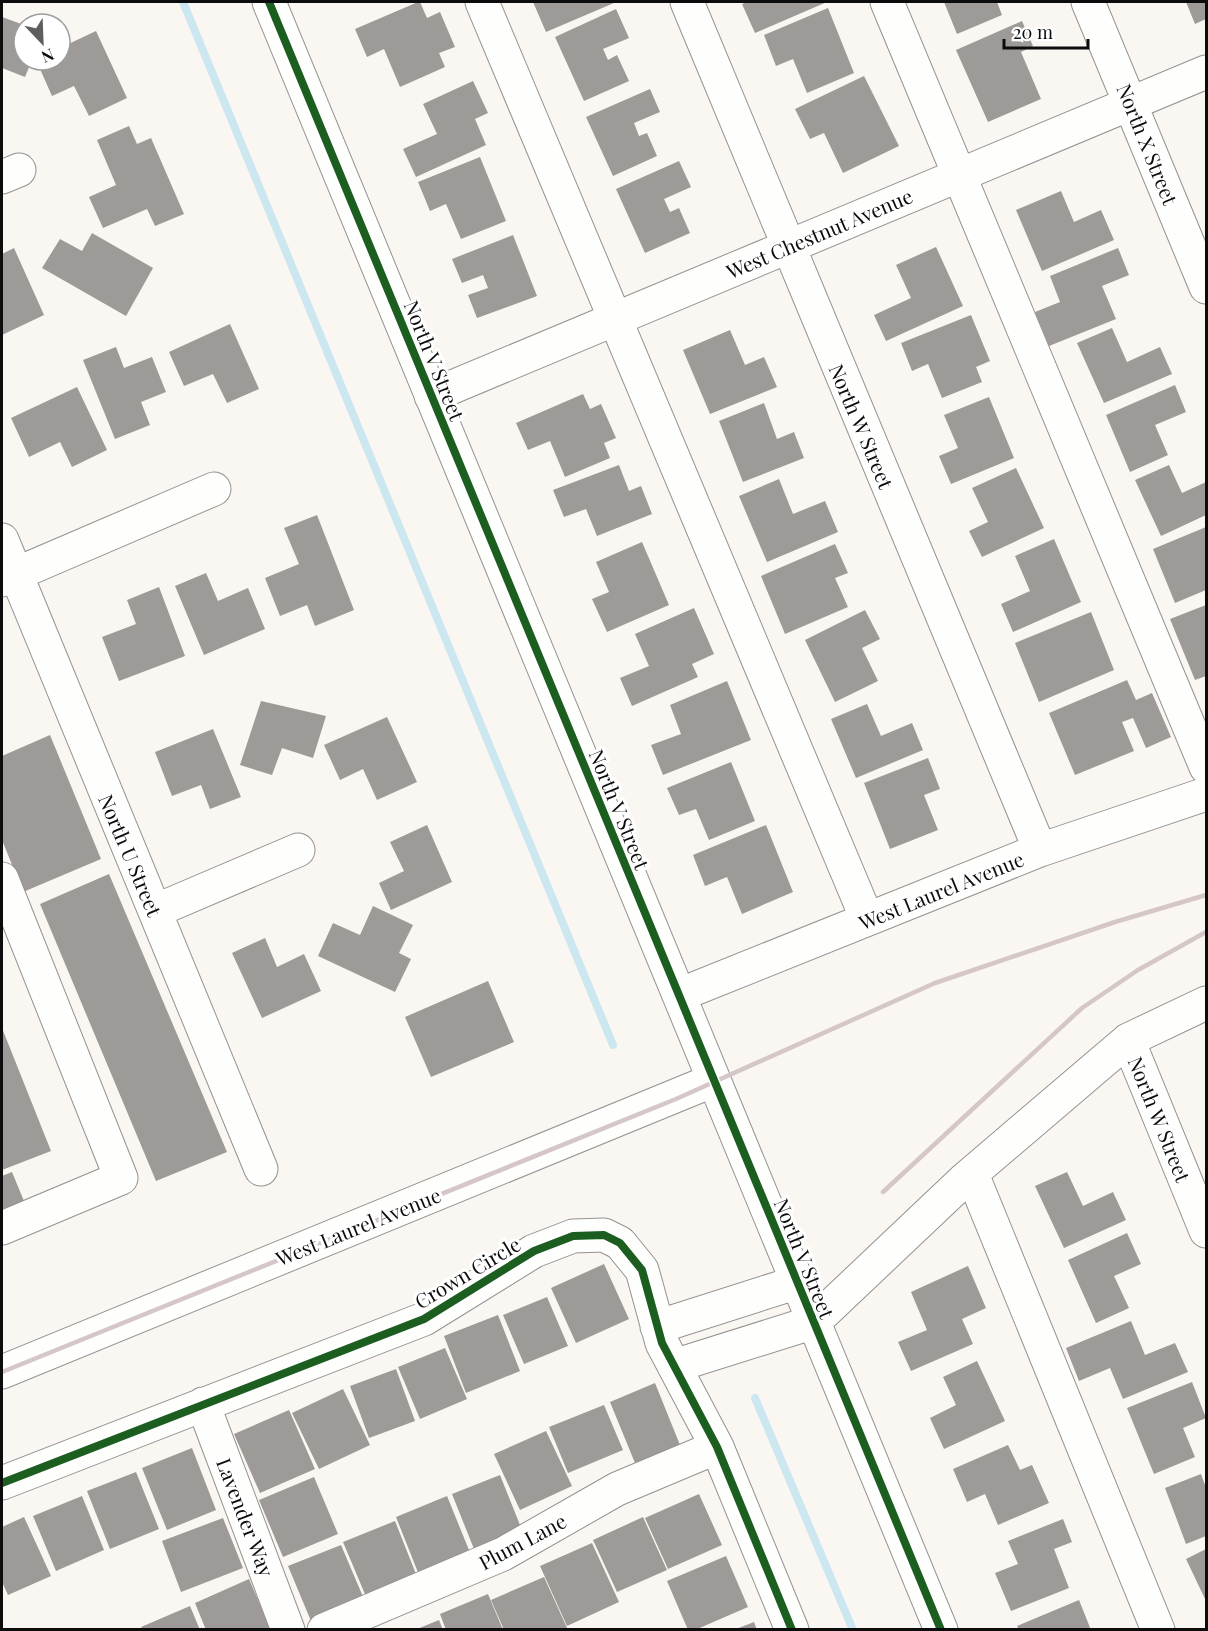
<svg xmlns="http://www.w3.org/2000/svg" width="1208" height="1631" viewBox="0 0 1208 1631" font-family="'Playfair Display',serif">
	<rect width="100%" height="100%" fill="#faf7f2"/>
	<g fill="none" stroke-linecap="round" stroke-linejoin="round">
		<path stroke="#cce7f0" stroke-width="8" d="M 183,2 L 613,1045
			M 755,1398 L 853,1630"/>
	</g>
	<path fill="#9d9a97" d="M 418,2 L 420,2 L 427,18 L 440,12 L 455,47 L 439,53 L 445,67 L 400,87 L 384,49 L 367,57 L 355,29 Z
		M 533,2 L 613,2 L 614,3 L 546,32 Z
		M 748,2 L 827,2 L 755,33 L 742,4 Z
		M 944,2 L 997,2 L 1002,15 L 957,34 Z
		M 1186,2 L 1206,2 L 1206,19 L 1195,24 Z
		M 828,8 L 854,73 L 807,93 L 793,59 L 776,66 L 764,35 Z
		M 616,9 L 629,38 L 603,49 L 608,60 L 617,55 L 629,81 L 584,101 L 555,37 Z
		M 2,17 L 24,25 L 24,60 L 32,60 L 25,77 L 2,68 Z
		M 1022,21 L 1033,46 L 1021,52 L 1041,99 L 988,122 L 956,50 Z
		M 96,31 L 127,98 L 89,116 L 74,86 L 52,96 L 36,60 L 60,60 L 60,48 Z
		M 864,76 L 899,146 L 843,173 L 824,133 L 810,139 L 795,109 Z
		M 473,81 L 488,113 L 475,119 L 486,145 L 416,177 L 403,149 L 437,134 L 423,104 Z
		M 650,89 L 660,112 L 634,123 L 639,136 L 647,133 L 657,156 L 613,176 L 586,117 Z
		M 129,126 L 137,144 L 151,138 L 184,214 L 155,226 L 147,209 L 103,228 L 89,197 L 116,185 L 97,140 Z
		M 480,157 L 506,221 L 461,239 L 446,204 L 430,211 L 418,182 Z
		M 679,161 L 691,187 L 664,199 L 670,212 L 679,208 L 690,233 L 645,253 L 616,189 Z
		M 1061,191 L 1074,222 L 1101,210 L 1114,240 L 1042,271 L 1016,210 Z
		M 92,233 L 153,268 L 126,316 L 42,268 L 60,239 L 82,251 Z
		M 513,235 L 537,296 L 477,318 L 468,295 L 488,288 L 483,275 L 462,283 L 452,259 Z
		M 936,247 L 963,306 L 886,341 L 874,315 L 911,298 L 896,265 Z
		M 14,248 L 44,315 L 2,335 L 2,254 Z
		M 1118,248 L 1129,275 L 1102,286 L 1116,319 L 1049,346 L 1035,312 L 1060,302 L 1050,276 Z
		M 971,315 L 990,361 L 976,367 L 982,382 L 942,398 L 928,364 L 912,371 L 901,343 Z
		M 230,324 L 259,389 L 227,403 L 213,374 L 184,386 L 169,352 Z
		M 1112,328 L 1127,362 L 1160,347 L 1172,374 L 1104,403 L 1077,343 Z
		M 730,330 L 745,365 L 764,357 L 777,387 L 710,414 L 683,350 Z
		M 116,347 L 124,368 L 152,357 L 166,392 L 141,402 L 150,425 L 115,439 L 83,360 Z
		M 1175,385 L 1186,412 L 1155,425 L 1168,455 L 1130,472 L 1106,415 Z
		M 77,387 L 107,450 L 72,467 L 60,442 L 29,457 L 11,418 Z
		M 583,394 L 590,409 L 601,404 L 616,438 L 604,443 L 610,458 L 565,477 L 550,441 L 528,450 L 516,423 Z
		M 989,397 L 1014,458 L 951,484 L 939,456 L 958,448 L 944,415 Z
		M 764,403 L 777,439 L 794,432 L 804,458 L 743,482 L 719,421 Z
		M 619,465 L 629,491 L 641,486 L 652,514 L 597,536 L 586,509 L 564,517 L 553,490 Z
		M 1169,465 L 1182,493 L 1206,482 L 1206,515 L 1161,536 L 1135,480 Z
		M 1016,468 L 1044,528 L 982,557 L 969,531 L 988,522 L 972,488 Z
		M 779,479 L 793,514 L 825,501 L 838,532 L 767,562 L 739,496 Z
		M 317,515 L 354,610 L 315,626 L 307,605 L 280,616 L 265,578 L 299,564 L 284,528 Z
		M 1206,527 L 1206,590 L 1175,603 L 1153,549 Z
		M 1054,539 L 1081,602 L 1013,632 L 1001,604 L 1030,591 L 1015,556 Z
		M 642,542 L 669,605 L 607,632 L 592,599 L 609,592 L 596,562 Z
		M 835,544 L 848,573 L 835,578 L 848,607 L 785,634 L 761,576 Z
		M 206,573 L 218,601 L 248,588 L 265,629 L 204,655 L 175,586 Z
		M 159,587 L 185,656 L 119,681 L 102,637 L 136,624 L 127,600 Z
		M 1206,605 L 1206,676 L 1195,680 L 1170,619 Z
		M 694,608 L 714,654 L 692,664 L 698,677 L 632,706 L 620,678 L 649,666 L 635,634 Z
		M 865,610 L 880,639 L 862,648 L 878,681 L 835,702 L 805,640 Z
		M 1091,612 L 1114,670 L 1039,702 L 1015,643 Z
		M 1127,680 L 1136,700 L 1152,693 L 1171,737 L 1146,748 L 1133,718 L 1122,722 L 1134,751 L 1075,775 L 1049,713 Z
		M 727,681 L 751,740 L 663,775 L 651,745 L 681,734 L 670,705 Z
		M 261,701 L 326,716 L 313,758 L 282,748 L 272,775 L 240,765 Z
		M 867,704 L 881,736 L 912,723 L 923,750 L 856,778 L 831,719 Z
		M 387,717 L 417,782 L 377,800 L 363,769 L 340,780 L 324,745 Z
		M 213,729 L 241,797 L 210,809 L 201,785 L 172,796 L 155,752 Z
		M 50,735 L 101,859 L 23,892 L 2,840 L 2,756 Z
		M 928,758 L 940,789 L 924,795 L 938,830 L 890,849 L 864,783 Z
		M 731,762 L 755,821 L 709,840 L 696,809 L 679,815 L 667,788 Z
		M 427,825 L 452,882 L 391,910 L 379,883 L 404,871 L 390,842 Z
		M 766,825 L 793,892 L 742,914 L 727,877 L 705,886 L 693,855 Z
		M 109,874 L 227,1152 L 156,1181 L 40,904 Z
		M 373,906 L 413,925 L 399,953 L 411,959 L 395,992 L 318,956 L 333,923 L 360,935 Z
		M 265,938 L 277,967 L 304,954 L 321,991 L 262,1018 L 232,953 Z
		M 488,981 L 514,1042 L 431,1077 L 405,1017 Z
		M 2,1028 L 51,1151 L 2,1170 Z
		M 12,1172 L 26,1206 L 2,1216 L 2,1176 Z
		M 1067,1172 L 1083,1206 L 1113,1192 L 1126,1220 L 1064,1248 L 1035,1186 Z
		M 1127,1233 L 1141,1264 L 1114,1276 L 1129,1308 L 1096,1323 L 1068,1260 Z
		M 604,1264 L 629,1319 L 576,1343 L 551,1288 Z
		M 968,1266 L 986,1308 L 962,1319 L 973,1344 L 911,1371 L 898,1342 L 927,1330 L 911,1292 Z
		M 547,1297 L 568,1346 L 524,1364 L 503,1315 Z
		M 498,1315 L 520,1371 L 466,1393 L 444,1336 Z
		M 1131,1321 L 1145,1355 L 1175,1343 L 1188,1372 L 1123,1399 L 1110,1368 L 1079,1381 L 1066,1348 Z
		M 445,1348 L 467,1399 L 420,1419 L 398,1367 Z
		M 977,1361 L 1005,1421 L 944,1449 L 930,1418 L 956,1405 L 943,1377 Z
		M 396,1369 L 415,1421 L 369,1438 L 350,1386 Z
		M 1192,1382 L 1206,1418 L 1183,1428 L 1195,1457 L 1154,1474 L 1127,1408 Z
		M 655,1383 L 680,1445 L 635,1463 L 610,1402 Z
		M 343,1389 L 370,1445 L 319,1469 L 292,1413 Z
		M 604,1405 L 623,1450 L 568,1473 L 549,1427 Z
		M 289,1410 L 315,1469 L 260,1493 L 234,1434 Z
		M 546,1431 L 572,1486 L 520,1510 L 494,1454 Z
		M 1008,1445 L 1020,1470 L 1032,1465 L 1049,1503 L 998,1525 L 985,1494 L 967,1502 L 953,1469 Z
		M 192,1448 L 216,1510 L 167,1530 L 142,1468 Z
		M 136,1472 L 159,1529 L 110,1549 L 87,1491 Z
		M 1201,1474 L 1206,1488 L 1206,1536 L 1186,1544 L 1165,1488 Z
		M 500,1475 L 522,1530 L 474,1549 L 452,1494 Z
		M 314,1477 L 338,1534 L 283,1557 L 259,1500 Z
		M 699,1494 L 722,1545 L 668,1569 L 645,1518 Z
		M 82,1496 L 104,1550 L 56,1571 L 33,1516 Z
		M 447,1496 L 471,1555 L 419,1575 L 396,1517 Z
		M 24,1517 L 51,1576 L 8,1595 L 2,1582 L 2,1527 Z
		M 643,1517 L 667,1570 L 617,1592 L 593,1540 Z
		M 223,1518 L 243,1568 L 181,1592 L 162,1541 Z
		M 1063,1519 L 1072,1542 L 1054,1549 L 1069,1588 L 1011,1611 L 995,1573 L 1018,1564 L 1008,1541 Z
		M 395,1521 L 418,1579 L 367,1599 L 343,1542 Z
		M 592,1543 L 619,1602 L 567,1626 L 540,1566 Z
		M 341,1545 L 364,1599 L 311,1621 L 288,1566 Z
		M 1206,1549 L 1206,1601 L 1186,1559 Z
		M 726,1556 L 748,1607 L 695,1630 L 688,1630 L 667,1581 Z
		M 544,1577 L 568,1630 L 504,1630 L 491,1600 Z
		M 249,1579 L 271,1630 L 206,1630 L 195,1603 Z
		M 488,1594 L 503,1630 L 446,1630 L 440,1614 Z
		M 1079,1600 L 1091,1630 L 1019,1630 L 1017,1626 Z
		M 190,1606 L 200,1630 L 143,1630 L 141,1627 Z
		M 439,1620 L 443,1630 L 417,1630 L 417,1629 Z
		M 754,1622 L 757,1630 L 736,1630 L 736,1629 Z"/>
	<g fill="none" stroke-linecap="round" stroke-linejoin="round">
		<defs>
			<path id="minor" d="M 269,2 L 941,1630
				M 482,2 L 867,919
				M 687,2 L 1040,850
				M 887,2 L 1206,767
				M 1088,2 L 1206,287
				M 2,177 L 19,170
				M 431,396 L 1206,72
				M 2,540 L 261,1169
				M 2,580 L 214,489
				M 2,879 L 121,1178 L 2,1228
				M 155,911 L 298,850
				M 679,995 L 1040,850 L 1206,794
				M 1128,1040 L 1206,1231
				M 972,1174 L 1158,1630
				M 657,1327 L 798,1282
				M 674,1366 L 814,1322 L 965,1179 L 1128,1040 L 1206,1003
				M 2,1372 L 714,1080
				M 203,1404 L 288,1630
				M 2,1483 L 424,1319 L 534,1251 L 573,1236 L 604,1235 L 620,1243 L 642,1270 L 662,1343 L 717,1447 L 792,1630
				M 324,1630 L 503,1554 L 617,1489 L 717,1447"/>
		</defs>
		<use href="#minor" stroke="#939290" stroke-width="35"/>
		<use href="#minor" stroke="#fefefd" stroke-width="33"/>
		<path stroke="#d5c7c8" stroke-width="4.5" d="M 883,1192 L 1082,1008 L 1138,970 L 1206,932
			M 2,1372 L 676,1099 L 935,983 L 1115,922 L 1206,895"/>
		<defs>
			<path id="cycleway" d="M 269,2 L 941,1630
				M 2,1483 L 424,1319 L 534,1251 L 573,1236 L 604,1235 L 620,1243 L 642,1270 L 662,1343 L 717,1447 L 792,1630"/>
		</defs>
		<use href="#cycleway" stroke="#fff" stroke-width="11"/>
		<use href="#cycleway" stroke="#1b5e20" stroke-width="8"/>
	</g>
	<g text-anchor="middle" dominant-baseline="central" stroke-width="6" stroke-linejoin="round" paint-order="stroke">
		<g font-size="20" fill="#0c0c0c" stroke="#fff">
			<text transform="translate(1148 144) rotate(68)">North X Street</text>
			<text transform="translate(819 233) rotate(-23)">West Chestnut Avenue</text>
			<text transform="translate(435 360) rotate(68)">North V Street</text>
			<text transform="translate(862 426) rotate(67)">North W Street</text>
			<text transform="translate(620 809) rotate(68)">North V Street</text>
			<text transform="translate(131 855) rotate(67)">North U Street</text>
			<text transform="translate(941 890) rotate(-22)">West Laurel Avenue</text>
			<text transform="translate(1160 1119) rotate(68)">North W Street</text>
			<text transform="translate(358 1226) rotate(-22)">West Laurel Avenue</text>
			<text transform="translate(805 1258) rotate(68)">North V Street</text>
			<text transform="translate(467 1272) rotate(-31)">Crown Circle</text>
			<text transform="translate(246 1517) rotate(69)">Lavender Way</text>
			<text transform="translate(522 1541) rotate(-28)">Plum Lane</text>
		</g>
	</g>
	<rect width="1208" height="1631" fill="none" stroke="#0c0c0c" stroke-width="6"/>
	<g transform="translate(42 42) rotate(157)"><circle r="28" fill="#ffffff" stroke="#9e9e9e" stroke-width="1.5"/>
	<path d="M0-4.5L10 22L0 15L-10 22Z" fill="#5f5e5c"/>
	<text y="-9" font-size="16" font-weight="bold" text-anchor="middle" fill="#0c0c0c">N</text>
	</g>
	<path d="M1004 39v9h84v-9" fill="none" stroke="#0c0c0c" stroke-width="3"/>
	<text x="1013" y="39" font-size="18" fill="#0c0c0c" stroke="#ffffff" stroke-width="4.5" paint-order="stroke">20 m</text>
</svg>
